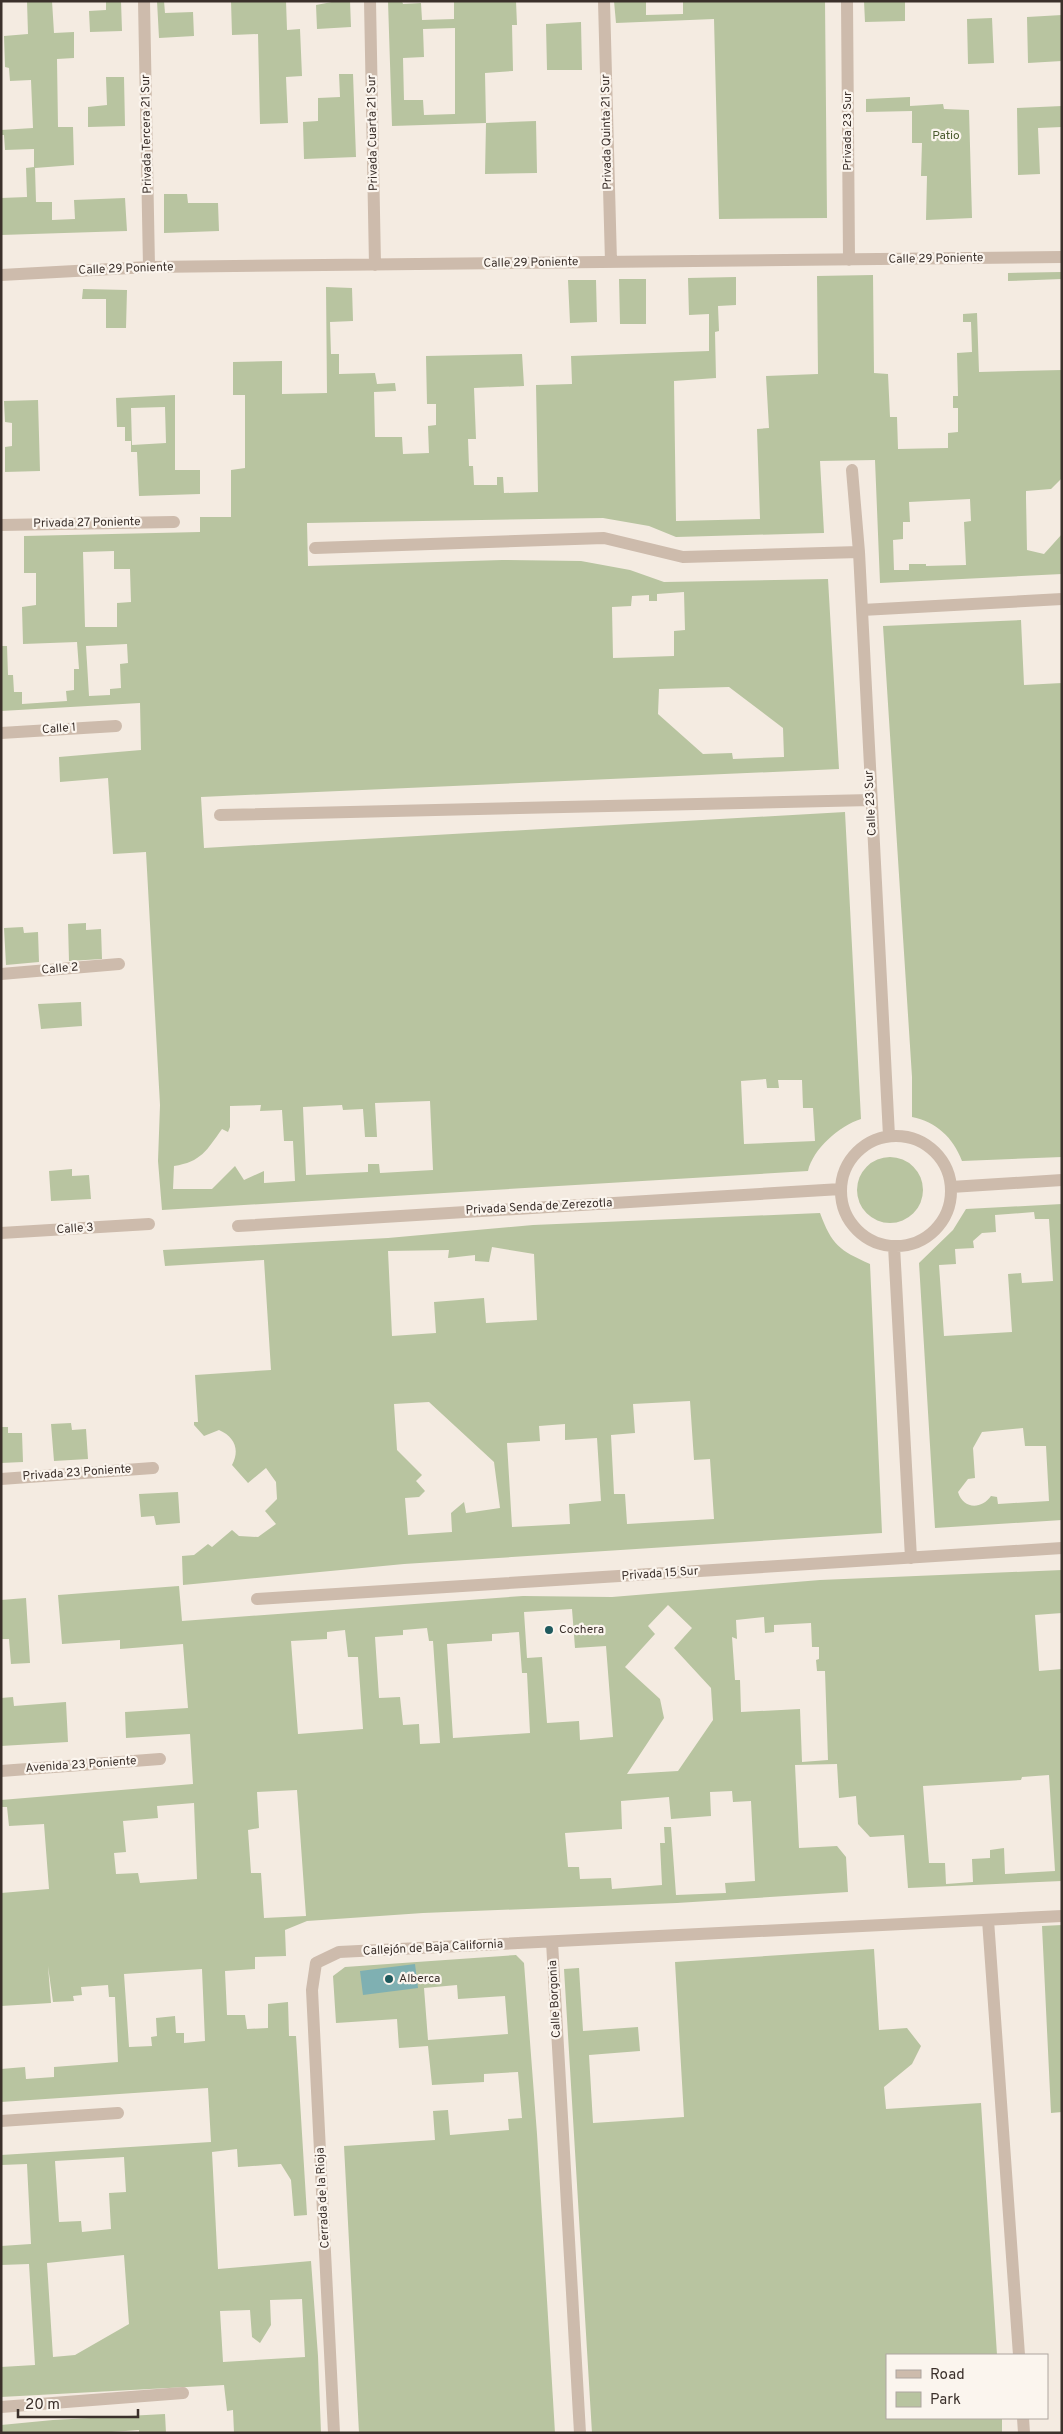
<svg xmlns="http://www.w3.org/2000/svg" width="1063" height="2434" viewBox="0 0 1063 2434" font-family="Overpass,sans-serif">
	<rect width="100%" height="100%" fill="#f4ebe1"/>
	<path fill="#b8c4a0" fill-rule="evenodd" d="M 27,1 L 52,1 L 54,33 L 74,32 L 74,58 L 57,59 L 58,127 L 73,127 L 74,165 L 35,168 L 36,202 L 52,202 L 52,220 L 75,219 L 74,200 L 125,198 L 127,231 L 1,235 L 1,198 L 27,197 L 26,168 L 34,167 L 34,149 L 5,150 L 4,135 L 1,135 L 1,130 L 33,128 L 31,80 L 10,81 L 9,68 L 5,67 L 4,36 L 28,34 Z
		M 106,1 L 121,1 L 122,31 L 90,32 L 89,11 L 106,10 Z
		M 157,1 L 164,1 L 165,13 L 193,12 L 194,36 L 159,38 Z
		M 231,1 L 286,1 L 287,30 L 300,29 L 302,76 L 286,77 L 288,123 L 260,124 L 258,34 L 232,35 Z
		M 337,1 L 350,1 L 351,27 L 317,29 L 316,5 Z
		M 388,1 L 402,1 L 403,4 L 421,3 L 422,20 L 454,19 L 454,1 L 516,1 L 517,25 L 512,25 L 513,71 L 485,73 L 486,123 L 536,121 L 537,173 L 485,174 L 486,123 L 392,126 ZM 455,28 L 455,114 L 424,115 L 423,100 L 404,100 L 403,58 L 424,57 L 423,29 Z
		M 614,1 L 646,1 L 646,15 L 683,14 L 683,1 L 825,1 L 827,218 L 719,219 L 714,19 L 616,23 Z
		M 864,1 L 905,1 L 905,21 L 865,22 Z
		M 1062,15 L 1062,61 L 1028,63 L 1027,17 Z
		M 992,18 L 994,63 L 968,64 L 967,19 Z
		M 581,22 L 582,70 L 547,70 L 546,24 Z
		M 339,74 L 353,74 L 356,157 L 304,159 L 303,122 L 318,121 L 318,98 L 340,97 Z
		M 106,77 L 124,77 L 125,126 L 88,127 L 88,107 L 107,105 Z
		M 910,97 L 910,106 L 943,104 L 944,109 L 969,110 L 972,218 L 926,220 L 927,176 L 921,176 L 922,143 L 912,143 L 912,111 L 866,112 L 866,99 Z
		M 1062,106 L 1062,127 L 1038,128 L 1040,174 L 1018,175 L 1017,108 Z
		M 164,194 L 187,194 L 188,203 L 218,203 L 219,231 L 164,233 Z
		M 1062,272 L 1062,279 L 1008,281 L 1008,273 Z
		M 873,275 L 874,373 L 888,374 L 890,417 L 897,417 L 898,449 L 948,448 L 948,433 L 958,432 L 958,408 L 953,408 L 953,396 L 958,396 L 957,353 L 972,352 L 971,322 L 963,322 L 963,314 L 977,313 L 979,372 L 1062,370 L 1062,478 L 1051,489 L 1026,491 L 1026,498 L 1027,550 L 1044,554 L 1062,534 L 1062,574 L 880,583 L 875,460 L 820,461 L 824,533 L 676,537 L 649,526 L 603,518 L 307,523 L 308,566 L 502,560 L 581,561 L 630,570 L 664,582 L 828,579 L 839,769 L 201,797 L 204,848 L 845,812 L 861,1119 C 839,1126 813,1149 808,1171 L 162,1210 L 158,1161 L 160,1105 L 146,852 L 113,854 L 108,778 L 60,782 L 59,757 L 141,750 L 140,703 L 1,711 L 1,646 L 7,646 L 8,675 L 13,675 L 14,692 L 22,692 L 22,704 L 67,701 L 66,691 L 74,690 L 74,669 L 79,669 L 77,642 L 23,644 L 22,607 L 36,605 L 36,573 L 24,573 L 24,536 L 200,532 L 200,517 L 231,517 L 231,470 L 245,468 L 245,395 L 233,395 L 233,362 L 282,361 L 282,394 L 327,393 L 326,287 L 352,288 L 353,321 L 330,322 L 331,354 L 339,354 L 339,374 L 375,373 L 377,384 L 395,383 L 396,391 L 374,392 L 375,437 L 402,437 L 403,454 L 429,453 L 428,426 L 436,425 L 436,404 L 427,404 L 426,356 L 522,354 L 524,386 L 474,388 L 476,439 L 468,439 L 469,466 L 473,466 L 474,485 L 497,485 L 497,477 L 503,477 L 504,493 L 538,492 L 536,385 L 572,384 L 571,356 L 709,351 L 709,314 L 689,315 L 688,278 L 736,277 L 736,305 L 718,306 L 719,331 L 715,332 L 716,378 L 674,381 L 676,521 L 760,519 L 757,429 L 769,428 L 766,376 L 818,374 L 817,276 ZM 970,499 L 971,521 L 964,522 L 966,565 L 926,566 L 926,564 L 909,564 L 909,570 L 894,570 L 893,540 L 903,539 L 903,522 L 910,522 L 909,502 ZM 114,551 L 114,569 L 130,569 L 131,602 L 117,603 L 117,627 L 85,627 L 83,552 ZM 684,592 L 685,630 L 674,631 L 674,656 L 613,658 L 612,607 L 631,606 L 632,596 L 649,595 L 649,601 L 657,601 L 657,594 ZM 127,644 L 128,663 L 120,664 L 121,688 L 110,689 L 110,695 L 89,696 L 86,646 ZM 729,687 L 783,728 L 784,757 L 733,759 L 732,753 L 703,754 L 658,714 L 659,689 ZM 766,1079 L 767,1088 L 779,1088 L 778,1080 L 802,1080 L 803,1108 L 813,1108 L 815,1141 L 744,1144 L 741,1081 ZM 430,1101 L 433,1170 L 380,1173 L 379,1164 L 368,1164 L 368,1172 L 306,1175 L 303,1107 L 342,1105 L 343,1110 L 363,1109 L 365,1137 L 377,1137 L 375,1103 ZM 261,1105 L 260,1111 L 282,1110 L 284,1141 L 293,1141 L 295,1181 L 264,1183 L 264,1171 L 244,1180 L 235,1166 L 212,1189 L 173,1189 L 174,1166 C 201,1162 207,1150 222,1129 L 228,1132 L 230,1127 L 230,1106 Z
		M 619,279 L 646,279 L 646,324 L 620,324 Z
		M 568,280 L 596,280 L 597,322 L 570,323 Z
		M 83,289 L 127,290 L 126,328 L 106,328 L 106,299 L 82,299 Z
		M 175,395 L 175,470 L 200,470 L 200,494 L 139,496 L 137,452 L 131,452 L 131,441 L 125,441 L 125,427 L 117,427 L 116,398 ZM 165,407 L 166,443 L 132,445 L 131,408 Z
		M 38,400 L 40,471 L 5,472 L 5,447 L 12,446 L 12,423 L 5,422 L 4,401 Z
		M 1021,620 L 1024,685 L 1062,683 L 1062,1157 L 962,1161 C 953,1137 936,1122 912,1117 L 912,1077 L 883,626 Z
		M 86,923 L 86,930 L 101,929 L 102,959 L 69,961 L 68,924 Z
		M 23,927 L 24,933 L 38,932 L 39,962 L 6,965 L 4,928 Z
		M 81,1002 L 82,1026 L 41,1029 L 38,1004 Z
		M857 1190a33 33 0 1 1 66 0a33 33 0 1 1-66 0Z
		M 72,1169 L 72,1176 L 89,1175 L 91,1199 L 51,1201 L 49,1171 Z
		M 1062,1204 L 1062,1520 L 935,1528 L 919,1263 L 953,1230 L 966,1209 ZM 1034,1212 L 1035,1219 L 1049,1219 L 1053,1281 L 1022,1283 L 1021,1273 L 1008,1274 L 1012,1332 L 944,1336 L 939,1265 L 956,1264 L 955,1249 L 974,1248 L 973,1241 L 982,1233 L 996,1232 L 995,1215 ZM 1023,1428 L 1025,1446 L 1046,1446 L 1049,1501 L 998,1504 L 997,1497 L 991,1496 C 981,1510 963,1509 958,1492 L 968,1479 L 975,1478 L 973,1448 L 982,1432 Z
		M 820,1213 C 832,1245 839,1250 870,1264 L 882,1533 L 404,1564 L 183,1585 L 182,1556 L 194,1555 L 208,1544 L 212,1547 L 232,1530 L 239,1536 L 258,1537 L 276,1524 L 265,1511 L 277,1499 L 276,1482 L 266,1468 L 248,1483 L 232,1465 C 240,1450 235,1437 219,1430 L 204,1436 L 194,1425 L 194,1422 L 198,1422 L 195,1375 L 271,1370 L 264,1260 L 165,1266 L 163,1250 L 388,1238 L 533,1225 ZM 492,1247 L 534,1254 L 537,1320 L 486,1323 L 484,1298 L 434,1302 L 436,1333 L 392,1336 L 388,1251 L 449,1250 L 448,1258 L 475,1255 L 475,1261 L 489,1262 ZM 690,1401 L 694,1460 L 710,1459 L 714,1519 L 627,1524 L 625,1494 L 614,1494 L 611,1435 L 635,1433 L 633,1404 ZM 429,1402 L 494,1462 L 500,1508 L 466,1513 L 464,1502 L 451,1513 L 452,1532 L 408,1535 L 405,1498 L 419,1497 L 425,1491 L 416,1481 L 422,1475 L 397,1450 L 394,1404 ZM 565,1424 L 565,1440 L 597,1438 L 601,1501 L 569,1504 L 570,1524 L 512,1527 L 507,1443 L 540,1441 L 539,1426 Z
		M 71,1423 L 72,1430 L 86,1429 L 88,1459 L 54,1461 L 51,1424 Z
		M 1,1427 L 8,1427 L 8,1433 L 22,1433 L 23,1462 L 1,1463 Z
		M 178,1492 L 180,1523 L 156,1525 L 154,1516 L 141,1517 L 139,1494 Z
		M 1062,1570 L 1062,1613 L 1035,1615 L 1039,1671 L 1062,1669 L 1062,1881 L 908,1888 L 904,1835 L 870,1837 L 858,1824 L 856,1796 L 839,1798 L 837,1764 L 795,1765 L 799,1848 L 837,1846 L 846,1857 L 848,1892 L 677,1903 L 423,1913 L 307,1921 L 285,1930 L 286,1956 L 255,1957 L 255,1969 L 225,1971 L 227,2015 L 245,2015 L 247,2029 L 268,2028 L 268,2004 L 288,2002 L 289,2036 L 296,2036 L 307,2215 L 294,2216 L 291,2180 L 281,2164 L 238,2167 L 237,2149 L 212,2152 L 218,2269 L 311,2261 L 318,2356 L 321,2433 L 234,2433 L 233,2410 L 227,2411 L 224,2385 L 1,2397 L 1,2367 L 35,2365 L 29,2264 L 1,2265 L 1,2246 L 31,2244 L 27,2164 L 1,2165 L 1,2155 L 211,2142 L 208,2088 L 1,2102 L 1,2069 L 25,2067 L 26,2079 L 54,2077 L 54,2067 L 118,2062 L 115,1997 L 109,1997 L 108,1985 L 81,1987 L 82,1995 L 73,1996 L 74,2001 L 53,2002 L 48,1966 L 51,2003 L 1,2006 L 1,1893 L 49,1889 L 44,1824 L 9,1826 L 7,1807 L 1,1807 L 1,1800 L 193,1784 L 190,1734 L 126,1738 L 125,1712 L 188,1708 L 183,1644 L 120,1649 L 120,1640 L 62,1644 L 58,1595 L 179,1586 L 182,1621 L 523,1596 L 612,1597 L 820,1580 ZM 668,1605 L 692,1628 L 674,1648 L 711,1688 L 713,1720 L 678,1771 L 627,1774 L 664,1718 L 660,1699 L 625,1667 L 655,1634 L 648,1626 ZM 572,1609 L 575,1648 L 606,1646 L 613,1737 L 580,1740 L 579,1721 L 547,1723 L 542,1657 L 527,1658 L 524,1612 ZM 764,1617 L 765,1633 L 774,1632 L 774,1625 L 811,1623 L 812,1647 L 819,1647 L 819,1659 L 816,1660 L 817,1671 L 825,1671 L 828,1760 L 802,1762 L 800,1709 L 741,1712 L 740,1680 L 735,1680 L 732,1637 L 737,1639 L 736,1620 ZM 427,1628 L 429,1641 L 433,1641 L 440,1743 L 420,1744 L 419,1724 L 403,1725 L 400,1697 L 379,1698 L 375,1637 L 403,1635 L 403,1630 ZM 345,1630 L 348,1657 L 358,1657 L 363,1729 L 298,1734 L 291,1641 L 327,1639 L 327,1632 ZM 519,1632 L 522,1673 L 527,1673 L 530,1733 L 453,1738 L 447,1644 L 492,1641 L 492,1634 ZM 1049,1775 L 1055,1871 L 1005,1874 L 1004,1848 L 990,1850 L 990,1858 L 972,1859 L 973,1882 L 946,1884 L 945,1863 L 929,1863 L 923,1786 L 1021,1780 L 1022,1777 ZM 297,1790 L 306,1916 L 264,1918 L 261,1873 L 251,1873 L 248,1830 L 259,1828 L 257,1792 ZM 732,1791 L 733,1802 L 751,1801 L 755,1881 L 725,1883 L 726,1893 L 676,1895 L 671,1827 L 664,1827 L 665,1843 L 660,1843 L 662,1885 L 612,1889 L 611,1878 L 580,1879 L 579,1867 L 568,1867 L 565,1833 L 622,1829 L 621,1801 L 669,1797 L 671,1819 L 711,1816 L 710,1792 ZM 194,1803 L 197,1879 L 140,1883 L 138,1873 L 116,1874 L 114,1853 L 126,1852 L 123,1821 L 158,1818 L 157,1806 ZM 202,1969 L 205,2041 L 184,2043 L 184,2033 L 176,2033 L 175,2016 L 156,2018 L 157,2036 L 151,2037 L 152,2046 L 129,2047 L 124,1974 ZM 124,2157 L 126,2192 L 109,2193 L 111,2229 L 82,2232 L 81,2221 L 59,2222 L 55,2161 ZM 124,2255 L 129,2324 L 75,2355 L 53,2357 L 47,2263 ZM 302,2299 L 305,2357 L 223,2362 L 220,2311 L 250,2310 L 252,2337 L 260,2343 L 271,2325 L 270,2300 Z
		M 26,1598 L 30,1663 L 11,1664 L 9,1639 L 1,1639 L 1,1600 Z
		M 13,1697 L 14,1706 L 66,1702 L 68,1742 L 1,1746 L 1,1698 Z
		M 1062,1925 L 1062,2112 L 1051,2113 L 1042,1926 Z
		M 874,1949 L 879,2030 L 907,2028 L 921,2046 L 912,2064 L 884,2087 L 886,2109 L 981,2103 L 997,2355 L 887,2355 L 887,2418 L 1002,2418 L 1002,2432 L 592,2433 L 564,1969 L 579,1968 L 583,2031 L 638,2027 L 640,2051 L 589,2055 L 593,2123 L 684,2117 L 675,1962 Z
		M 516,1955 L 524,1963 L 537,2134 L 555,2433 L 359,2433 L 344,2146 L 435,2140 L 433,2111 L 448,2110 L 450,2135 L 509,2130 L 508,2119 L 522,2118 L 518,2072 L 484,2074 L 484,2082 L 432,2085 L 428,2046 L 399,2048 L 397,2019 L 336,2023 L 333,1976 L 345,1967 ZM 457,1985 L 458,1999 L 505,1996 L 508,2034 L 428,2040 L 424,1988 Z
		M 165,2414 L 166,2433 L 139,2433 L 139,2430 L 98,2433 L 1,2433 L 1,2425 L 53,2420 Z"/>
	<path fill="#7fb0b2" d="M 415,1964 L 418,1988 L 363,1995 L 360,1971 Z"/>
	<g fill="none" stroke-linecap="round" stroke-linejoin="round">
		<path stroke="#cdbbac" stroke-width="12" d="M 144,1 L 149,267
			M 370,1 L 375,265
			M 604,1 L 611,262
			M 847,1 L 849,260
			M 1,275 L 149,267 L 1062,257
			M 852,470 L 859,552 L 889,1136
			M 1,525 L 174,522
			M 315,548 L 604,538 L 683,557 L 859,552
			M 862,610 L 1062,599
			M 1,733 L 116,726
			M 220,815 L 871,800
			M 1,974 L 119,964
			M841 1191a55 55 0 1 1 110 0a55 55 0 1 1-110 0Z
			M 951,1187 L 1062,1180
			M 238,1226 L 841,1189
			M 1,1233 L 149,1224
			M 894,1246 L 911,1558
			M 1,1479 L 153,1468
			M 257,1599 L 1062,1548
			M 1,1771 L 160,1759
			M 988,1920 L 1019,2355
			M 552,1942 L 580,2433
			M 1,2121 L 118,2113
			M 1,2407 L 183,2393
			M 1023,2418 L 1024,2433
			M 334,2433 L 312,1990 L 316,1963 L 339,1952 L 1062,1916"/>
	</g>
	<g fill="#1f5a5e" stroke="#fbf5ee" stroke-width="2">
		<circle cx="549" cy="1630" r="5"/>
		<circle cx="389" cy="1979" r="5"/>
	</g>
	<g text-anchor="middle" dominant-baseline="central" stroke-width="4.5" stroke-linejoin="round" paint-order="stroke">
		<g font-size="12" fill="#3b302b" stroke="#fbf5ee">
			<text transform="translate(848 131) rotate(-90)">Privada 23 Sur</text>
			<text transform="translate(607 132) rotate(-91)">Privada Quinta 21 Sur</text>
			<text transform="translate(373 133) rotate(-91)">Privada Cuarta 21 Sur</text>
			<text transform="translate(147 134) rotate(-91)">Privada Tercera 21 Sur</text>
			<text transform="translate(936 259) rotate(-1)">Calle 29 Poniente</text>
			<text transform="translate(531 263) rotate(-1)">Calle 29 Poniente</text>
			<text transform="translate(126 269) rotate(-2)">Calle 29 Poniente</text>
			<text transform="translate(87 523) rotate(-1)">Privada 27 Poniente</text>
			<text transform="translate(59 729) rotate(-4)">Calle 1</text>
			<text transform="translate(871 803) rotate(-93)">Calle 23 Sur</text>
			<text transform="translate(60 969) rotate(-5)">Calle 2</text>
			<text transform="translate(539 1207) rotate(-3)">Privada Senda de Zerezotla</text>
			<text transform="translate(75 1229) rotate(-4)">Calle 3</text>
			<text transform="translate(77 1473) rotate(-4)">Privada 23 Poniente</text>
			<text transform="translate(660 1574) rotate(-4)">Privada 15 Sur</text>
			<text transform="translate(81 1765) rotate(-4)">Avenida 23 Poniente</text>
			<text transform="translate(433 1948) rotate(-3)">Callejón de Baja California</text>
			<text transform="translate(555 1999) rotate(-93)">Calle Borgonia</text>
			<text transform="translate(323 2198) rotate(-93)">Cerrada de la Rioja</text>
		</g>
		<g font-size="12" fill="#4a5a2e" stroke="#fbf5ee">
			<text x="946" y="136">Patio</text>
		</g>
		<g font-size="12" fill="#3b302b" stroke="#fbf5ee" text-anchor="start">
			<text x="559" y="1630">Cochera</text>
			<text x="399" y="1979">Alberca</text>
		</g>
	</g>
	<rect width="1063" height="2434" fill="none" stroke="#3b302b" stroke-width="5"/>
	<rect x="886" y="2354" width="162" height="65" fill="#fbf5ee" stroke="#aea6a0"/>
	<rect x="896" y="2370" width="25" height="8" fill="#cdbbac" stroke="#aea6a0"/>
	<text x="930" y="2379" font-size="15" fill="#3b302b">Road</text>
	<rect x="896" y="2392" width="25" height="15" fill="#b8c4a0" stroke="#aea6a0"/>
	<text x="930" y="2404" font-size="15" fill="#3b302b">Park</text>
	<path d="M18 2409v8h120v-8" fill="none" stroke="#3b302b" stroke-width="2.5"/>
	<text x="25" y="2409" font-size="15" fill="#3b302b" stroke="#fbf5ee" stroke-width="4" paint-order="stroke">20 m</text>
</svg>
